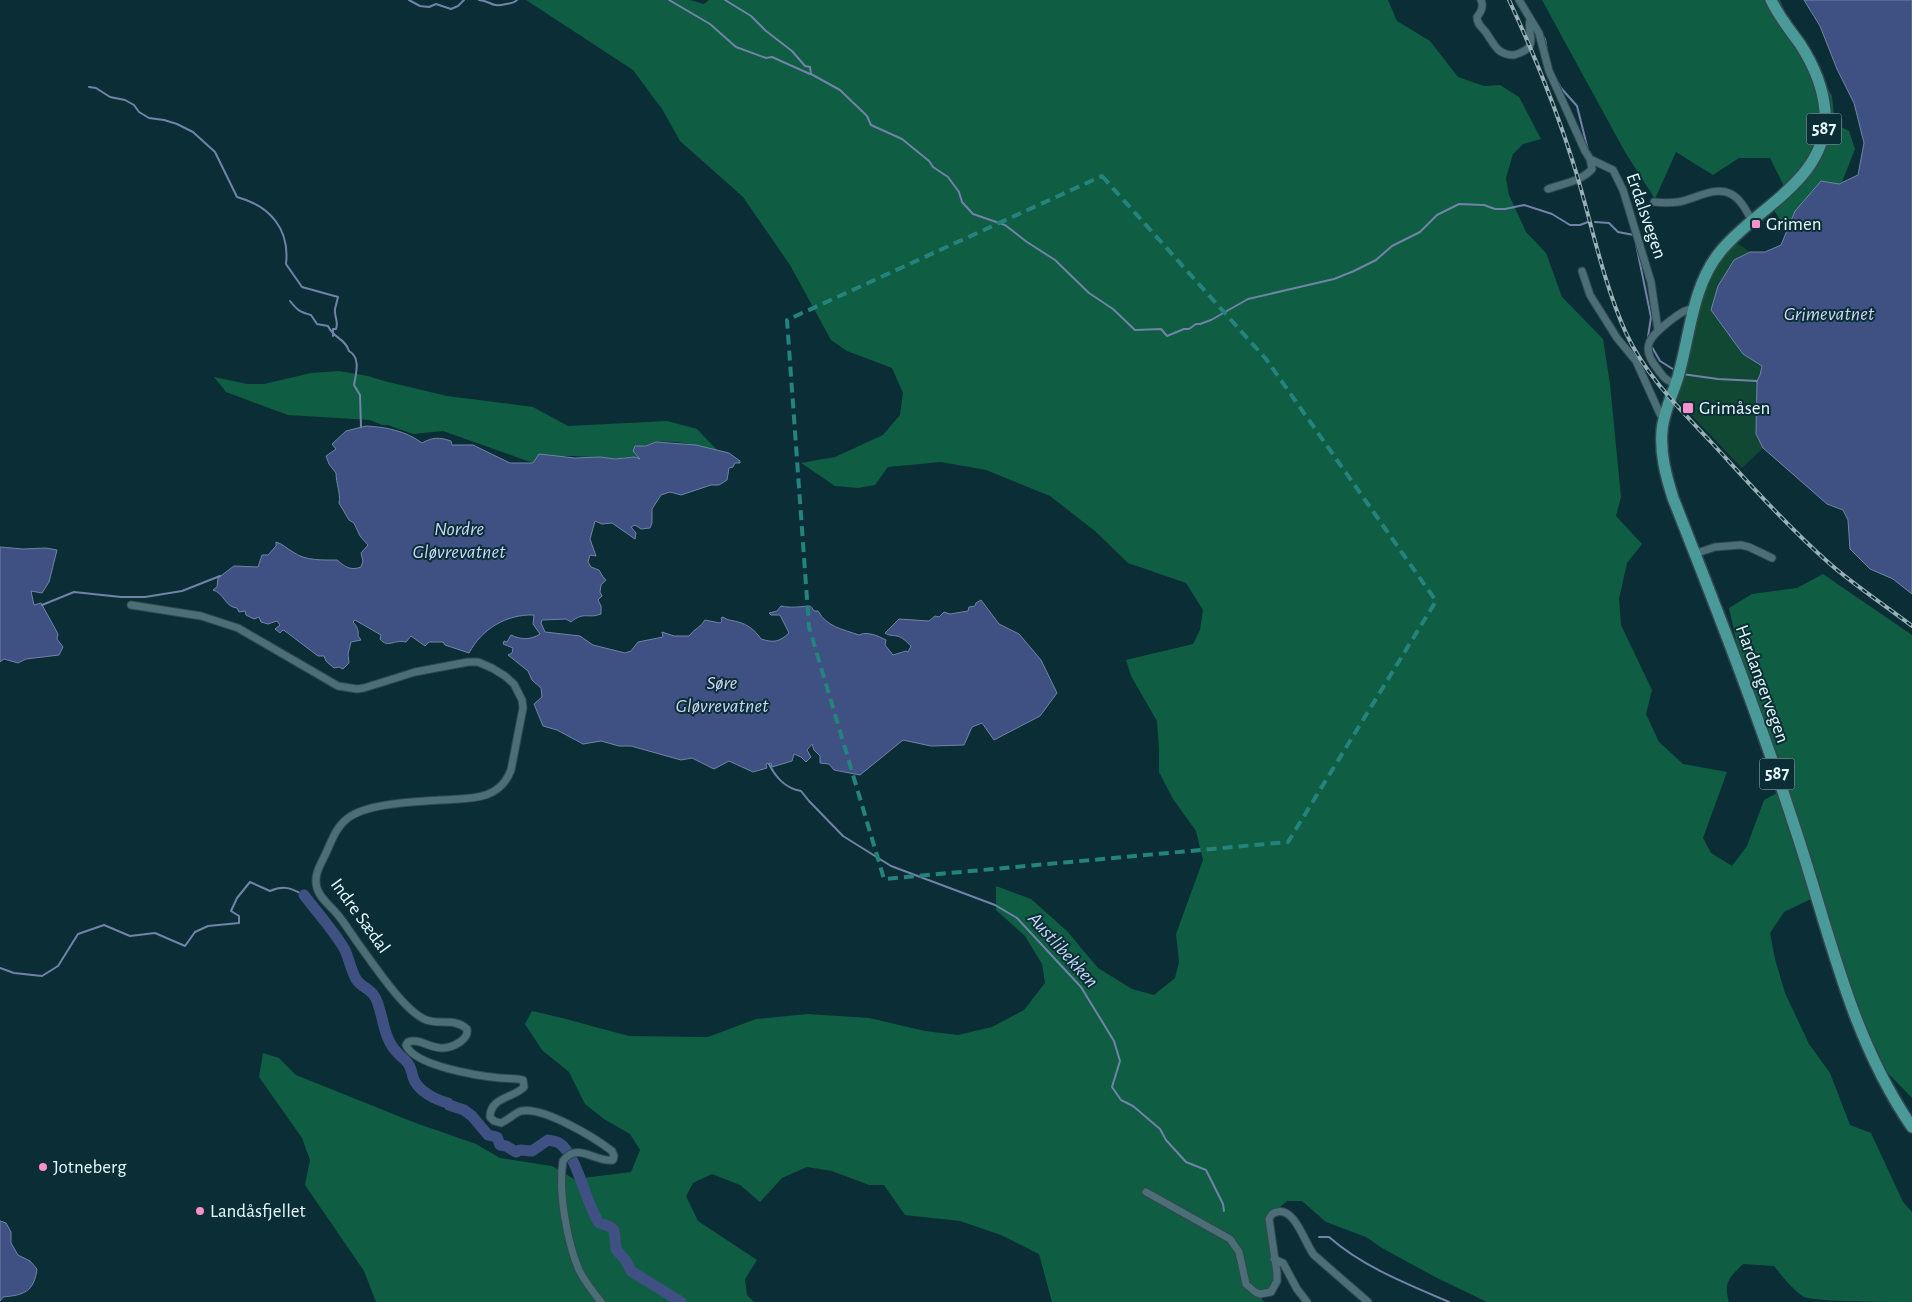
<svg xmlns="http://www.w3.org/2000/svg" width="1912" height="1302" viewBox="0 0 1912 1302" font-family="'Alegreya Sans',sans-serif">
	<rect width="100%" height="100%" fill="#0b2e36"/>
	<path fill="#114833" d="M 1735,242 L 1750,252 L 1734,260 L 1718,286 L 1712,310 L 1743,354 L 1762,366 L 1760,375 L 1757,381 L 1756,434 L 1763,448 L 1742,468 L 1675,398 L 1705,284 L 1718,261 Z"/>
	<path fill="#0f5d42" d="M 526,0 L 690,0 L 704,4 L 709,0 L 1388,0 L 1397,21 L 1430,41 L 1458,77 L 1484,86 L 1500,85 L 1519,97 L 1541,139 L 1523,144 L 1513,154 L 1506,178 L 1509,195 L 1526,232 L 1546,253 L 1562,297 L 1603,339 L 1610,384 L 1621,497 L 1616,516 L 1642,544 L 1627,563 L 1619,599 L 1621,625 L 1652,690 L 1646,714 L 1659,742 L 1683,764 L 1727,772 L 1703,838 L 1711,853 L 1732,866 L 1747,846 L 1764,800 L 1783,790 L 1741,662 L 1729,608 L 1752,594 L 1797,588 L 1823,574 L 1912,635 L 1912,1098 L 1886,1071 L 1876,1048 L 1857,1017 L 1815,897 L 1784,912 L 1770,933 L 1775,959 L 1785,993 L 1809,1044 L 1830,1073 L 1850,1125 L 1871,1133 L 1903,1202 L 1912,1212 L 1912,1302 C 1890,1302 1820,1302 1804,1297 C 1792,1289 1783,1277 1774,1266 L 1743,1264 C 1730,1277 1723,1282 1729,1302 L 1487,1302 L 1437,1278 L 1382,1248 L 1366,1237 L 1326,1222 L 1302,1201 L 1287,1201 L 1271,1215 L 1277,1283 L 1269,1295 L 1259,1295 L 1264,1302 L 1052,1302 L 1039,1254 L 1001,1235 L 960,1221 L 905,1215 L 884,1185 L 869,1185 L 832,1171 L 807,1167 L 782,1178 L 760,1202 L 740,1185 L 712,1174 L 693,1183 L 686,1196 L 698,1221 L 757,1260 L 745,1279 L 747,1295 L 754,1302 L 376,1302 L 364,1271 L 305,1185 L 310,1160 L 302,1138 L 259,1077 L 263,1053 L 279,1058 L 296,1075 L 413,1122 L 476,1144 L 500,1158 L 552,1166 L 574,1179 L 631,1172 L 640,1150 L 630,1134 L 604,1119 L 585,1104 L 569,1072 L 542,1050 L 525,1024 L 532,1011 L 562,1018 L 629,1036 L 708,1037 L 756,1019 L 808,1014 L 869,1018 L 925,1031 L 958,1035 L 992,1027 L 1024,1010 L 1045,983 L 1042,964 L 1025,936 L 996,910 L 996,886 L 1031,899 L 1067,931 L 1098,968 L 1132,989 L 1154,995 L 1175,978 L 1179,962 L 1176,934 L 1203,860 L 1196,831 L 1173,799 L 1159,772 L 1159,749 L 1157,721 L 1131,676 L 1126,660 L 1193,644 L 1200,630 L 1203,610 L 1186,583 L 1128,563 L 1095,531 L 1050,496 L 986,470 L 941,462 L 888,467 L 875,485 L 858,488 L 835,486 L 801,463 L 835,457 L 883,435 L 900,415 L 903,393 L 892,368 L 847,351 L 831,340 L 790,265 L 743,197 L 680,141 L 662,109 L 633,70 Z
		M 1542,0 L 1780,0 L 1787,17 L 1832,96 L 1835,124 L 1849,131 L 1855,149 L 1842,182 L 1795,211 L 1787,230 L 1769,203 L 1786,190 L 1770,158 L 1739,158 L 1713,175 L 1676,152 L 1655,199 L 1625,152 Z
		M 339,371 L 368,376 L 384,381 L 447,396 L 533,407 L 568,426 L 667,421 L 697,429 L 718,451 C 698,446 678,440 657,442 C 651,443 648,446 642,446 L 641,459 C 638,459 636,457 634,457 C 627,456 620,459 614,459 C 597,458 546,451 533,463 L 443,431 L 413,434 L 388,425 L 382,425 L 370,420 L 288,415 L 226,392 L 214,377 L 247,384 L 264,384 L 311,373 Z"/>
	<path fill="#3f5183" stroke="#7183a8" d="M 1804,0 L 1912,0 L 1912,594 L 1893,579 L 1870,569 L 1850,549 L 1848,520 L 1843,510 L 1827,504 L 1763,448 L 1756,434 L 1757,381 L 1760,375 L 1762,366 L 1743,354 L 1711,310 L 1718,286 L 1734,260 L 1750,252 L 1765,252 L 1781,245 L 1795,211 L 1821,181 L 1839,184 L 1858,175 L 1864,143 L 1854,103 L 1837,69 L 1820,26 Z
		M 366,426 C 386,427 406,431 422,443 C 433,437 439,437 451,441 L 452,445 L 473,445 L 510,463 L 533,463 L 539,454 L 575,458 L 600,457 L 615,459 L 634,457 L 640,459 L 633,451 L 635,446 L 646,446 L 656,442 L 696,445 L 729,453 L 740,461 L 740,463 L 735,463 L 733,467 L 729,468 L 727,480 L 719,485 L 711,485 L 681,495 L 670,492 L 661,495 L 652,509 L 652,523 L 650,528 L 641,529 L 635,525 L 631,527 L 636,533 L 635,539 L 612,523 L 602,524 L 595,521 L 590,539 L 596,556 L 590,555 L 588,562 L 591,567 L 599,570 L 603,577 L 606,580 L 601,585 L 600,592 L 602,596 L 598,600 L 601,606 L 601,614 C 588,619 584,611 571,622 L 566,619 L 542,620 L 541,623 L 545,632 L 580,636 L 593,645 L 625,653 L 631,651 L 638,642 L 663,637 L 662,632 L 674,636 L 689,636 C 694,629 701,627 705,620 L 720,623 L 722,621 L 721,618 L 723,617 C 729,621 732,620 738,622 C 747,624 756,631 761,639 C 774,643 779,642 789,633 L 780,615 L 771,615 L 769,613 L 777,611 L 781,606 C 791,608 798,607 808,606 C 812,606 812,608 814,611 L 818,611 C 827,627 842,629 859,635 C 868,631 878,636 886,640 L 885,645 L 893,655 L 906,651 L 908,652 L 911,646 C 907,642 902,637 897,636 C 892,635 889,636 885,633 L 899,619 L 929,621 L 935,616 L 939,617 L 944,612 L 950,614 L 968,611 L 969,607 L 975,606 L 976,603 L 981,600 L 999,624 L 1019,634 L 1041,660 L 1057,693 L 1040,716 L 994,740 L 982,723 L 972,727 L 964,745 L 931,746 L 903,740 L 860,775 L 834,770 L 829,764 L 820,763 L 820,756 L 814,750 L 812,744 L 807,750 L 811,757 L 806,762 L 801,757 L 794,754 L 792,761 L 772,767 L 771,763 L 766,764 L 767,768 L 753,772 L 729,761 L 714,769 L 692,758 L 681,760 L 631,746 L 619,746 L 601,741 L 583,744 L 557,730 L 543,726 L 534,704 L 542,697 L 541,688 L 532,680 L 528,671 L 508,655 L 512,653 L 513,648 L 503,644 L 504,641 L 507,642 L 511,635 C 521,640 531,640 540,634 L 533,624 L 534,615 C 506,614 482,629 469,653 L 445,645 L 443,642 L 429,642 L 425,646 L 411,636 L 406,642 C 394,639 388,649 380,639 L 381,635 L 355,620 L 353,622 C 357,626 359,631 358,636 L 361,640 L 351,642 L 348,654 L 349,663 L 343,669 L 339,667 L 334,668 L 326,661 L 324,656 L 318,656 L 285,631 L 283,630 L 280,633 L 275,629 L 280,625 L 277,621 L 268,624 L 261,622 L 259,617 L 254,619 L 246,615 L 245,611 L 239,612 L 237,608 C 225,607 224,593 213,590 L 217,587 L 218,578 L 234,566 L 258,567 L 262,555 L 268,555 L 276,546 L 276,542 C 283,544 286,548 293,552 C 305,561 323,560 337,560 C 345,567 351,571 361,567 L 363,561 L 361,553 L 368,545 L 360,536 L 354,523 L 349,520 L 339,503 C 341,494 336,483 336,473 L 329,464 L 326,456 L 336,449 L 332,444 L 346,431 Z
		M 0,547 L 23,549 L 46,548 L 57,550 L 49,582 L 42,593 L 31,591 L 34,605 L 41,603 L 58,634 L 57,639 L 63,647 L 59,655 L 26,659 L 18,663 L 4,659 L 0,662 Z
		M 0,1221 L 6,1223 L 11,1232 L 11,1243 L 18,1255 L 30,1261 L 37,1269 C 34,1292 24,1295 3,1297 L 0,1301 Z"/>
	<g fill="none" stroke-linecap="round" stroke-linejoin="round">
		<path stroke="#7183a8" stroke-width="2" d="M 409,0 L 420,6 L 429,7 L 436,4 L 451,9 L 458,6 L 464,0
			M 479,0 C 492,1 490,8 506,4 C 511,3 513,4 517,0
			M 669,0 L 710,24 L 736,47 L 766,58 L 772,57 L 810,74
			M 725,0 L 751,16 L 766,31 L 792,51 L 805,66 L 810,67 L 811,74 L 840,90 L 867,116 L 871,125 L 902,139 L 929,161 L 933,167 L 948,177 L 959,192 L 962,202 L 973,214 L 1005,225 L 1027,242 L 1055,260 L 1089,293 L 1113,309 L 1135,330 L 1161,329 L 1167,336 L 1184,329 L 1189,329 L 1196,324 L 1200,324 L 1211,320 L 1248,299 L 1334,279 L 1354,271 L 1376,260 L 1392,246 L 1420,232 L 1437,215 L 1459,204 L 1484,205 L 1495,209 L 1505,209 L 1524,205 L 1552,214 L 1570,225 L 1580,225 L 1588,222
			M 1542,34 L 1545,39 L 1547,51
			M 1555,77 L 1561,88 L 1577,106 L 1588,150
			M 89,87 L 96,88 L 110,97 L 125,100 L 134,105 L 139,112 L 149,118 L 164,120 L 177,124 L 193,132 L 215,152 L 237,197 C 270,206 290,229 286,264 L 302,287 L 338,297 C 337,301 336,305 335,309 C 334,317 339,321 336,329 L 333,329 L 333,336
			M 1595,222 L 1609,223 L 1618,232 L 1634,235
			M 1636,244 L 1651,317 L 1648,337
			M 290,301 C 298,311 300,312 311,315 L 317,324 L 328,326 C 334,339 345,338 349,351 C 361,358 356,373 354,385 L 360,395 L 361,427
			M 1652,347 L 1660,361 L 1676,371
			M 1682,374 L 1718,379 L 1757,381
			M 42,605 L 74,592 L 121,597 L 145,597 L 182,591 L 220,576
			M 769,764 C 776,778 785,788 801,791 L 809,801 L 843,836 L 891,866 L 995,905 L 1017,918 L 1081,987 L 1114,1041 L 1120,1061 L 1112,1087 L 1121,1100 L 1133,1106 L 1160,1129 L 1166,1140 L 1186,1162 L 1206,1170 L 1223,1204 L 1224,1211
			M 0,968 L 14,973 L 42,976 L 58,966 L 78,934 L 104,925 L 130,936 L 155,933 L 185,946 L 195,932 L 208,926 L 239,923 L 239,916 L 231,911 L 237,898 L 250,882 L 270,891 C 284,885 291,888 304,895
			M 1319,1237 L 1329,1237 C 1363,1267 1407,1284 1449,1302"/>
		<path stroke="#3f5183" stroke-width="11" d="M 304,895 C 316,911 335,932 345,950 C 349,959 351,970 356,979 C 360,986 368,988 373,994 C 380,1002 382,1022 386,1033 C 390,1046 396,1052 405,1060 C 410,1064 412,1072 413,1077 C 417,1091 436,1100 448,1103 L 449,1105 L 464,1110 L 472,1116 L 488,1135 L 497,1137 L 500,1145 L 506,1146 L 516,1152 L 520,1150 L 532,1151 L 548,1140 C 551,1141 556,1141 559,1143 C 577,1154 586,1204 599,1223 L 609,1226 L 614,1230 L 616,1249 L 626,1261 L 631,1271 L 681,1302"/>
		<defs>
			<path id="minor" d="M 1481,0 C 1484,7 1481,12 1477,17 C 1477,26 1483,27 1487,34 C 1495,46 1498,55 1514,55 C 1542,47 1526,35 1530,20
				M 1519,0 L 1539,33 L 1549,71 L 1585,151 L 1590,159 L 1613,170 L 1623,190 L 1651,282 L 1658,330
				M 1548,189 C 1562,184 1582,181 1592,169 L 1590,159
				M 1654,202 C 1662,203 1670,203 1678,202 C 1694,200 1714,185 1731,194 C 1741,199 1747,212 1752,221
				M 1582,271 L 1590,295 L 1617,338 L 1636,361 L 1660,414 L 1665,416
				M 1676,384 C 1663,379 1664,377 1656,367 C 1638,344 1654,334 1671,320 C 1678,315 1686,308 1695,309
				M 1694,554 L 1715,547 L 1741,545 L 1749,547 L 1772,558
				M 131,605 L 201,616 L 238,628 L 338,686 L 357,689 L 364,688 L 415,672 L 468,662 L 478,662 L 492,668 L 505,676 L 514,684 L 522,700 L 523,708 L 511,770 C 499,802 468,798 440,800 C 415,802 368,803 348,818 C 336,827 332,840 326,853 C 321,864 313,875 317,888 C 320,899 331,906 338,915 C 346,925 352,935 360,946 C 374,965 403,1009 424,1019 C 438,1026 454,1017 467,1029 C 468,1035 465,1038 460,1042 C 436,1058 423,1036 408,1042 L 406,1045 C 414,1066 479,1076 500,1078 C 507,1079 515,1078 523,1080 L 524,1087 C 514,1098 490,1097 490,1117 L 494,1121 L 501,1123 C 508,1120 515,1113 521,1111 C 543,1106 595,1138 612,1151 L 614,1156 L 613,1160 C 595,1163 578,1141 563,1161 C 558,1191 567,1242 579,1270 C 585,1282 593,1292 601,1302
				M 1146,1192 L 1230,1239 L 1239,1252 L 1246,1284 L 1255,1292 L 1260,1294 L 1271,1292 L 1277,1281 L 1277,1273 L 1269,1219 C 1271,1215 1272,1213 1277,1212 C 1295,1207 1305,1244 1314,1255 L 1368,1302
				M 1274,1259 L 1283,1263 L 1297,1289 L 1307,1302"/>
			<path id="primary" d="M 1771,0 C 1779,17 1790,30 1800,44 C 1813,64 1823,87 1825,111 C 1830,179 1756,207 1720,252 C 1692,286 1690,336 1678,377 C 1673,394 1663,413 1662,431 C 1660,454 1666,476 1673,498 C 1716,607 1759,717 1795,828 C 1829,930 1850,1037 1912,1127"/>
		</defs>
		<use href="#minor" stroke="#33484d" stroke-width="9"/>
		<use href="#primary" stroke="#33484d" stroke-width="14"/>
		<use href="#minor" stroke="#4c6e77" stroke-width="7"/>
		<use href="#primary" stroke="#4a9a9a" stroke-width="11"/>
		<defs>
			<path id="rail" d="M 1509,0 C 1535,56 1558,113 1576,172 C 1592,225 1603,282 1626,333 C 1646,376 1679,408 1711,442 C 1749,483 1787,526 1829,563 C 1855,586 1885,605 1912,626"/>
		</defs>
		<use href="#rail" stroke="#98b0b6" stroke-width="4"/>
		<use href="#rail" stroke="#0b2e36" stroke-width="2" stroke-dasharray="5.5" stroke-linecap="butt"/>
	</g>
	<path fill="none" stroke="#24837c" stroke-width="4" stroke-dasharray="10 6" stroke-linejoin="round" d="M 1102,176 L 1266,359 L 1436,601 L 1288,842 L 884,879 L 809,627 L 787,320 Z"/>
	<g fill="#f890cb" stroke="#0b2e36" stroke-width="2">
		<rect x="1751" y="219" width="10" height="10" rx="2.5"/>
		<rect x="1682" y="402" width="12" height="12" rx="2.5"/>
		<circle cx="43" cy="1167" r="5"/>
		<circle cx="200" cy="1211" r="5"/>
	</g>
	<g text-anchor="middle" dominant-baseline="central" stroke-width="4" stroke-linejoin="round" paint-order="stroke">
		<g fill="#0b2e36" stroke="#a4bcc2" stroke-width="1">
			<rect x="1806.5" y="113.5" width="35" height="31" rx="4"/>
			<rect x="1759.5" y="758.5" width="35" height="31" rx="4"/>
		</g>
		<g font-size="18" font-weight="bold" fill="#e6f9fe">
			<text x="1824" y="129">587</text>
			<text x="1777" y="774">587</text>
		</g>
		<g font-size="19" fill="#e6f9fe" stroke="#0b2e36">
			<text transform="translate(1646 216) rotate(71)">Erdalsvegen</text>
			<text transform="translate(1762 684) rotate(70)">Hardangervegen</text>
			<text transform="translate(360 916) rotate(54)">Indre Sædal</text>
		</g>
		<g font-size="19" fill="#e6f9fe" stroke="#0b2e36" text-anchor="start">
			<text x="1766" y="224">Grimen</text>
			<text x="1699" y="408">Grimåsen</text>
			<text x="53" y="1167">Jotneberg</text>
			<text x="210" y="1211">Landåsfjellet</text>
		</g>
		<g font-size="20" font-style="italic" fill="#cbd8f8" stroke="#0b2e36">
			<text x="1829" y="314">Grimevatnet</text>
			<text x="459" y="529">Nordre<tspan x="459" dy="23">Gløvrevatnet</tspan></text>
			<text x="722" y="683">Søre<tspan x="722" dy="23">Gløvrevatnet</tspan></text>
			<text transform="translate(1063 950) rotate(48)">Austlibekken</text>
		</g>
	</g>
</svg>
